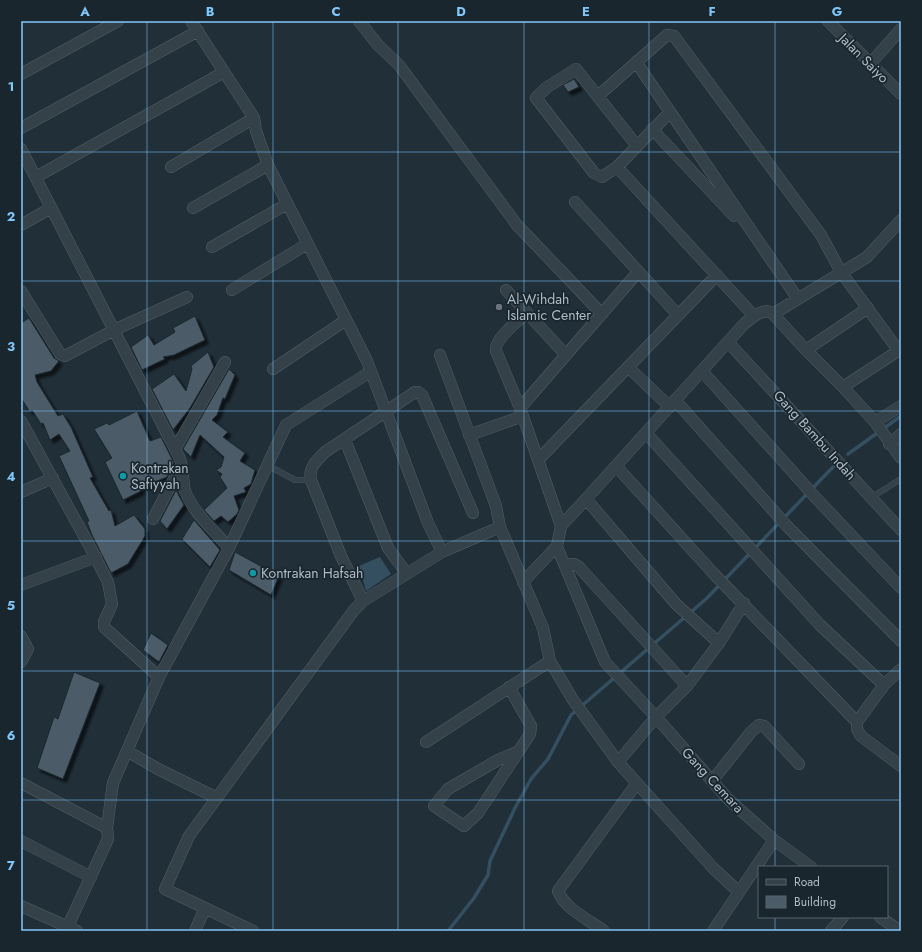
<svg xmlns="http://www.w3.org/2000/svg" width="922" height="952" viewBox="0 0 922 952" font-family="Jost,sans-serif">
	<defs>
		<filter id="shadow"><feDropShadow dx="3.5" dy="3.5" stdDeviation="1" flood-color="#0009"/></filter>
	</defs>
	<rect width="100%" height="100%" fill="#212f39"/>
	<path fill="#344f60" d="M 380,557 L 391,574 L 366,591 L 359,566 Z"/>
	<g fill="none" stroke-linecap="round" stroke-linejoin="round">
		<path stroke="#344f60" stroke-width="3.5" d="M 848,454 L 901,416
			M 448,931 L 474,898 L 488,875 L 490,861 L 515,808 L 531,779 L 548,759 L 571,715 L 706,599 L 833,467"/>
	</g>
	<path fill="#4b5c68" stroke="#1c2830" filter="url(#shadow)" d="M 574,79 L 579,87 L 568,92 L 563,85 Z
		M 195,316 L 205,340 L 174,355 L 163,357 L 165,359 L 142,370 L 131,347 L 148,335 L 154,345 L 175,332 L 173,328 Z
		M 29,318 L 54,358 L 59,361 L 51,371 L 35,375 L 37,382 L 58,416 L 63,414 L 71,427 L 93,477 L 90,478 L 109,511 L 111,510 L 115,526 L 134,515 L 145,529 L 145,536 L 128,564 L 111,573 L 92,535 L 87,522 L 89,521 L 59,456 L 70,451 L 59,434 L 50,440 L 43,423 L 41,424 L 32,410 L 30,412 L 21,398 L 21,323 Z
		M 208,352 L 214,367 L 190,408 L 173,430 L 152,389 L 174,374 L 186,391 L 192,369 L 191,366 Z
		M 229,369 L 235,375 L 225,399 L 223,398 L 217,415 L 212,420 L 228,432 L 223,437 L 245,453 L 240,461 L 255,470 L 251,484 L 244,488 L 246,492 L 234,496 L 239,510 L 237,514 L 228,522 L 221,516 L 214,521 L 204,510 L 227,488 L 220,477 L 222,474 L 216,470 L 221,467 L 224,457 L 200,435 L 191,457 L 183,449 Z
		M 137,411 L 150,441 L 161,437 L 174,463 L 167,477 L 140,488 L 141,491 L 123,500 L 105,462 L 112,458 L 94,429 L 107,423 L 109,425 Z
		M 176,490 L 184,505 L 167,529 L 160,521 Z
		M 194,520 L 220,550 L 210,567 L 182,539 Z
		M 235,552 L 279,576 L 271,595 L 229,570 Z
		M 151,633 L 168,645 L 159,662 L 143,650 Z
		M 74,672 L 100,683 L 63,779 L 37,768 L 54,717 L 58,719 Z"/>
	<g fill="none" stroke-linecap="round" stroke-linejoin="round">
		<defs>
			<path id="lane" d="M 267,465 L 295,480 L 311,480
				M 872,497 L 901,479"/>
			<path id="street" d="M 191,21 L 254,118 L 256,131 L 268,165 L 367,361 L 428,523 L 442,552
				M 359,21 L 378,45 L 399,65 L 517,225 L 602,314
				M 828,21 L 901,94
				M 636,62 L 798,299
				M 870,64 L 901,29
				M 21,74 L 118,21
				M 598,96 L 667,35 L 674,36 L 821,235 L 841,272 L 898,350
				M 21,128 L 198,31
				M 652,129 L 734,216
				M 637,146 L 576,69 L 546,88 L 536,98 L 594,173 L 602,177 L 617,167 L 670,112
				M 21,149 L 179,457 C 184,467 182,479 185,491 C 193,513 215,531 229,548
				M 171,167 L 254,118
				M 617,167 L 754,316
				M 36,177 L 224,72
				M 575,202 L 678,315
				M 193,208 L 268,165
				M 21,225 L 51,208
				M 212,247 L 287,204
				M 232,290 L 307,244
				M 506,290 L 566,355
				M 21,291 L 60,354 L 65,356 L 114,330 L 187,297
				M 773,314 L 867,257 L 901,220
				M 728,342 L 901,530
				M 806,350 L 868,308
				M 440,355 L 496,506 L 500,527 L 543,628 L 550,661 L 573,700 L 618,762 L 713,868 L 739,892
				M 628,367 L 670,407
				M 273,369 L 346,320
				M 702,371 L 816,498 L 901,588
				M 843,387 L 901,349
				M 675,400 L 787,526 L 901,641
				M 520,408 L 638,272
				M 21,421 L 89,545 L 108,582 L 112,604 L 104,622 L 104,627 L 159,677
				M 875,422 L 901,406
				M 646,433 L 820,625 L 884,685
				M 469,435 L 523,416
				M 345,440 L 388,548 L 407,574
				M 889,444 L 901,434
				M 175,449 L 225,362
				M 538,460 L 717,275
				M 616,466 L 714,574 L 857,722 L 884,685 L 901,669
				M 21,492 L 53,478
				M 153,519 L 181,465
				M 561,526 L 586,499
				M 557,547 L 605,662 L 656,717 L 728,799 L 774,840 L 811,867
				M 565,564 L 574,564 L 579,567 L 687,686
				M 523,582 L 557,546 L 561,526 L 520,408 L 496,351 C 494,339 518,321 527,313
				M 21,585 L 96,557
				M 363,601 L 341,556 L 311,480 C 308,468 317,460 325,452 L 415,392 L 418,392 L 422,395 L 473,513
				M 21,636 L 28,649 L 21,662
				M 719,643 L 676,604 L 586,499 L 744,324 C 752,318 764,306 773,314 L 806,350 L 843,387 L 875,422 L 901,458
				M 509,687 L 531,726 L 530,734 L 478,813 L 464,826 L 434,806 L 448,789 L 498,760 L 517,752
				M 857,722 L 857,729 L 861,736 L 901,766
				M 426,742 L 550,661
				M 127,751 L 158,769 L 217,798
				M 618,762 L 656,717 L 687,686 L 719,643 L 744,603
				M 712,781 L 751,732 L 759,725 L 764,726 L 799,764
				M 21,783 L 107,828
				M 21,841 L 91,877
				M 21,906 L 77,931
				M 880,917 L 900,931
				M 68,931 L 68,926 L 108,839 L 107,828 L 113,783 L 159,677 L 229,548 L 286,425 L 370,372
				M 195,931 L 205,908
				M 253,931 L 165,889 L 189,836 L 354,610 L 363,601 L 442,552 L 500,527
				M 604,931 C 589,920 565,909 558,891 L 637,783
				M 713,931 L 774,840
				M 831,931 L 843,917"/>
		</defs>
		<use href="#lane" stroke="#525f67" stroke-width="6"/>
		<use href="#street" stroke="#525f67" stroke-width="12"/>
		<use href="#lane" stroke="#344149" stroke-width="5.5"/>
		<use href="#street" stroke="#344149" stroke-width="11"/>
	</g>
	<path fill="none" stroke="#81c6f9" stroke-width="1" stroke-opacity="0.55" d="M 147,21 L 147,931M 273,21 L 273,931M 398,21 L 398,931M 524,21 L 524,931M 649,21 L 649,931M 775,21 L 775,867M 21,152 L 901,152M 21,281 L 901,281M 21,411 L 901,411M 21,541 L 901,541M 21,671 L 901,671M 21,800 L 901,800M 775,917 L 775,931"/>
	<circle fill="#6b7280" stroke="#1a262e" stroke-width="1.5" cx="499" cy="307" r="4"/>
	<g fill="#0f9aa8" stroke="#1a262e" stroke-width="1.5">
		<circle cx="123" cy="476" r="4"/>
		<circle cx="253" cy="573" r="4"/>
	</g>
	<g text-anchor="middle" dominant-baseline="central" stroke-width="3.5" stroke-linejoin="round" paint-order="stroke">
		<g font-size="14" fill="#afbcc6" stroke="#1a262e">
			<text transform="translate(864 58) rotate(45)">Jalan Saiyo</text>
			<text transform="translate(815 435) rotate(48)">Gang Bambu Indah</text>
			<text transform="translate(713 780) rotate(47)">Gang Cemara</text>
		</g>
		<g font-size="14" fill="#afbcc6" stroke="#1a262e" text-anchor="start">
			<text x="507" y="299">Al-Wihdah<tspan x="507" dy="16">Islamic Center</tspan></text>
			<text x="131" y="468">Kontrakan<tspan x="131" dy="16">Safiyyah</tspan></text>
			<text x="261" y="573">Kontrakan Hafsah</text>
		</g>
	</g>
	<rect width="922" height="952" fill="none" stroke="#1a262e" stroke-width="44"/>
	<rect x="758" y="866" width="130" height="52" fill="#1a262e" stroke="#56626b"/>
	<rect x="766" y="879" width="20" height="6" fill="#344149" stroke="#56626b"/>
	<text x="794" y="886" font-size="12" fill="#afbcc6">Road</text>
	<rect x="766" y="896" width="20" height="12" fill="#4b5c68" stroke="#56626b"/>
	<text x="794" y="906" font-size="12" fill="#afbcc6">Building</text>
	<rect x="22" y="22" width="878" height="908" fill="none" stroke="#81c6f9" stroke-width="1.5"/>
	<g font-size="13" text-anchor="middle" font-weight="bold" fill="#81c6f9">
		<text x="85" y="16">A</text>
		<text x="210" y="16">B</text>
		<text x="336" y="16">C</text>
		<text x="461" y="16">D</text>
		<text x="586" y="16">E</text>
		<text x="712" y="16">F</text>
		<text x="837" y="16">G</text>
		<text x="11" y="91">1</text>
		<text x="11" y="221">2</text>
		<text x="11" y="351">3</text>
		<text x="11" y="481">4</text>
		<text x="11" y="610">5</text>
		<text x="11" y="740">6</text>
		<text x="11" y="870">7</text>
	</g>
</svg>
